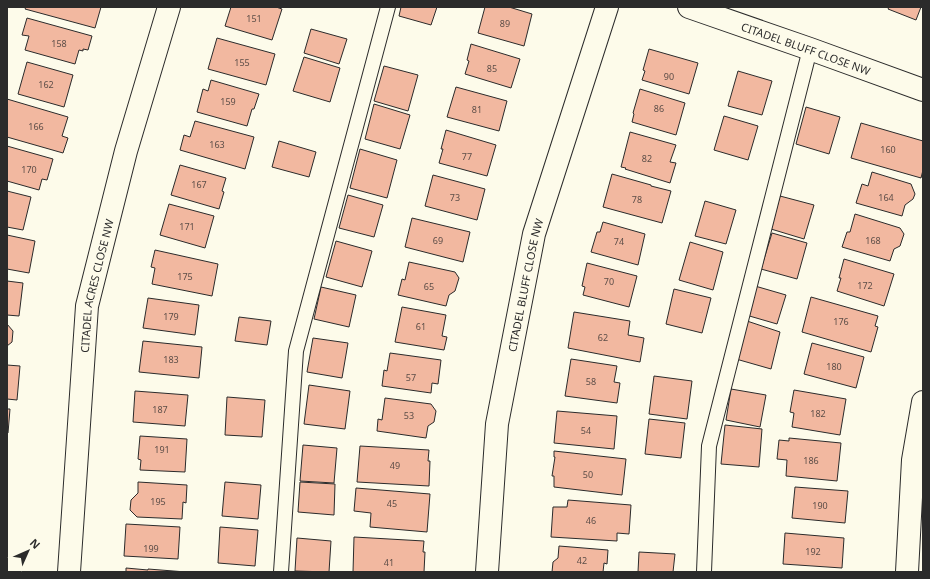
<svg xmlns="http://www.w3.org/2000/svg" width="930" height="579" viewBox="0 0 930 579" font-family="'Noto Sans',sans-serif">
	<rect width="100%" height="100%" fill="#fdfbea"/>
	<path fill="#f2b8a0" stroke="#2b2b2b" d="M 26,7 L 101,7 L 95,28 L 25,9 Z
		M 231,7 L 276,7 L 282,9 L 272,40 L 225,26 Z
		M 401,7 L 437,7 L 431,25 L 399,16 Z
		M 485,7 L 509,7 L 532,14 L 524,46 L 478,33 Z
		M 889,7 L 921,7 L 916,20 L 888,9 Z
		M 27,18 L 92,36 L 88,50 L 83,49 L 83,51 L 79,50 L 75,64 L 25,50 L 29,36 L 22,35 Z
		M 311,29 L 347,39 L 339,64 L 304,53 Z
		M 217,38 L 275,54 L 266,85 L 208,69 Z
		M 471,44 L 520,59 L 511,88 L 465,74 L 469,61 L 467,60 Z
		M 649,49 L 698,63 L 689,94 L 642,80 L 645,71 L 643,70 Z
		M 304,57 L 340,68 L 330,102 L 293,91 Z
		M 27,62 L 73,75 L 64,107 L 18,94 Z
		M 384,66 L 418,75 L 408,111 L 374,101 Z
		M 738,71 L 772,81 L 762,115 L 728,106 Z
		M 211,80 L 259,94 L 254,109 L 252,109 L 247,126 L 197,112 L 203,89 L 208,91 Z
		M 456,87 L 507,101 L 499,131 L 447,117 Z
		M 640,89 L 685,103 L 676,135 L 632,122 L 634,114 L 633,113 Z
		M 7,99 L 68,117 L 62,136 L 68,138 L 63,153 L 7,137 Z
		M 374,104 L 410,115 L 400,149 L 365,139 Z
		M 806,107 L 840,117 L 829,154 L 796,144 Z
		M 724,116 L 758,126 L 748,160 L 714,150 Z
		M 195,121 L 254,137 L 245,169 L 180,150 L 184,135 L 190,137 Z
		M 861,123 L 923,141 L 923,170 L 921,178 L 851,158 Z
		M 446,130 L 496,145 L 487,176 L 439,163 L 443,149 L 441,149 Z
		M 630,132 L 676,145 L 670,162 L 676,163 L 670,183 L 625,169 L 626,168 L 621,167 Z
		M 279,141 L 316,152 L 309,177 L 272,167 Z
		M 7,146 L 53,159 L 47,180 L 42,179 L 39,190 L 7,181 Z
		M 360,149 L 397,160 L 387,198 L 350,188 Z
		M 180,165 L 226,178 L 222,191 L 224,192 L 219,209 L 171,195 Z
		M 872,172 L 911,184 L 915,194 L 913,199 L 905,205 L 902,216 L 856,203 L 862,184 L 868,186 Z
		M 612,174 L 651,185 L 651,186 L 671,191 L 662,223 L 603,207 Z
		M 433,175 L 485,189 L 477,220 L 425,206 Z
		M 7,191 L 31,197 L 23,230 L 7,227 Z
		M 348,195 L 383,205 L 374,237 L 339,228 Z
		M 780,196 L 814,205 L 804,239 L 771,229 Z
		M 705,201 L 736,210 L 726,244 L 695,236 Z
		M 169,204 L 214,216 L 205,248 L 160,235 Z
		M 855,214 L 900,228 L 904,234 L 900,246 L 894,249 L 890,261 L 842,247 L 847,232 L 850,232 Z
		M 412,218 L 470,232 L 463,262 L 405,247 Z
		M 603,222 L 645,234 L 638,265 L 591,252 L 597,232 L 600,232 Z
		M 772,233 L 807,243 L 797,279 L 761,269 Z
		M 7,235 L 35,241 L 29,273 L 7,269 Z
		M 336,241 L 372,251 L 362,287 L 326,277 Z
		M 690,242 L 723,252 L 713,290 L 679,280 Z
		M 155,250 L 218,264 L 212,296 L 152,284 L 155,268 L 151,267 Z
		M 844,259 L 894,274 L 884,306 L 837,291 L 841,278 L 839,278 Z
		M 409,262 L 455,272 L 459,278 L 455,291 L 449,295 L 446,306 L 398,295 L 402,279 L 405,280 Z
		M 587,263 L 637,276 L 629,307 L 583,295 L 585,287 L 582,286 Z
		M 7,281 L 23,283 L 19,316 L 7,315 Z
		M 755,286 L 786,295 L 777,324 L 746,315 Z
		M 321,287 L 356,295 L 349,327 L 314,319 Z
		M 674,289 L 711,298 L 702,333 L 666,324 Z
		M 811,297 L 878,316 L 875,326 L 878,327 L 871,352 L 802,332 Z
		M 148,298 L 199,305 L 195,335 L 143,328 Z
		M 402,307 L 446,315 L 442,336 L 447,337 L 444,350 L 395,342 Z
		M 574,312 L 630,321 L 628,335 L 644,338 L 640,362 L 568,348 Z
		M 239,317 L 271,321 L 267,345 L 235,341 Z
		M 747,321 L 780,332 L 771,369 L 736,359 Z
		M 7,324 L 13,331 L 12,342 L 7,346 Z
		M 313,338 L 348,343 L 342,378 L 307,372 Z
		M 143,341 L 202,347 L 199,378 L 139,372 Z
		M 812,343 L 864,357 L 856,388 L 804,374 Z
		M 390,353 L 441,360 L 438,384 L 432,383 L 431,393 L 382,386 L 384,370 L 387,371 Z
		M 571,359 L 617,366 L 614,382 L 620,383 L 617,403 L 565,396 Z
		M 7,365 L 20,366 L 17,400 L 7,399 Z
		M 654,376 L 692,381 L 687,419 L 649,414 Z
		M 309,385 L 350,391 L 345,429 L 304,424 Z
		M 731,389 L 766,395 L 760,427 L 726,420 Z
		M 794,390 L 846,399 L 840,435 L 792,427 L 794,413 L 790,412 Z
		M 135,391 L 188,395 L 185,426 L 133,422 Z
		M 227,397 L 265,400 L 262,437 L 225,435 Z
		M 385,398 L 431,404 L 436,411 L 434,422 L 428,426 L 426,438 L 377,431 L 378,419 L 382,420 Z
		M 7,409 L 10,409 L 8,433 L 7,433 Z
		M 557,411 L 617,416 L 614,449 L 554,443 Z
		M 649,419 L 685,423 L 681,458 L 645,454 Z
		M 725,425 L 762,429 L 759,467 L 721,464 Z
		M 140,436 L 187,439 L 185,472 L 140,470 L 141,460 L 138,459 Z
		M 789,438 L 841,443 L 837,481 L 786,476 L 787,460 L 777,459 L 779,440 L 789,441 Z
		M 303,445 L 337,448 L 334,483 L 300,481 Z
		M 360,446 L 429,450 L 428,461 L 430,461 L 429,486 L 357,482 Z
		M 554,451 L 626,459 L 622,495 L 554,487 L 554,476 L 552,476 L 555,457 L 554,457 Z
		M 138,482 L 187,485 L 186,503 L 183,502 L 182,519 L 137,517 L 130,510 L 131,500 L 138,493 Z
		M 225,482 L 261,485 L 258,519 L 222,516 Z
		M 300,482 L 335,484 L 334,515 L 298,512 Z
		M 795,487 L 848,491 L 845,523 L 792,518 Z
		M 356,488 L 430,494 L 427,532 L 370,527 L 371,513 L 354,511 Z
		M 568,500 L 631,505 L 629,534 L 617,533 L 617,541 L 551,537 L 553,507 L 567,507 Z
		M 126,524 L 180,527 L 178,559 L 124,556 Z
		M 220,527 L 258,530 L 255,566 L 218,563 Z
		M 785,533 L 844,538 L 842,568 L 783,564 Z
		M 354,537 L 424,541 L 423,552 L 425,552 L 424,572 L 353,572 Z
		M 297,538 L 331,541 L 329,572 L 295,571 Z
		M 559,546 L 608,550 L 607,564 L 604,563 L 603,572 L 552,572 L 553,562 L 558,558 Z
		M 639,552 L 675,554 L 673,572 L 638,572 Z
		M 126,568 L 148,570 L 148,569 L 186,572 L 126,572 Z"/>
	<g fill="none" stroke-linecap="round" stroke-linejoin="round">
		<defs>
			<path id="service" d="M 281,572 L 296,351 L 388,7
				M 704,572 L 709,446 L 810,49"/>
			<g id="minor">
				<path id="s1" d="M 689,7 L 810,49 L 923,90"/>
				<path id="s2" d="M 69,572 L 87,306 L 126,151 L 169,7"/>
				<path id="s3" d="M 487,572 L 497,424 L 534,234 L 607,7"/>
				<path d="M 907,572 L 913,460 L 923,402"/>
			</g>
		</defs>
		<use href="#service" stroke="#2b2b2b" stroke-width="16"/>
		<use href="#minor" stroke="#2b2b2b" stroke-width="24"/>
		<use href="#service" stroke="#fdfbea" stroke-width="14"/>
		<use href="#minor" stroke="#fdfbea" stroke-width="22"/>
	</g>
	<g text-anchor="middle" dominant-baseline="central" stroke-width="3" stroke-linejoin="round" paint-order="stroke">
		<g font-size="9" fill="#5d4e48">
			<text x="254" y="18">151</text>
			<text x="505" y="23">89</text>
			<text x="59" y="43">158</text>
			<text x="242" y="62">155</text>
			<text x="492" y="68">85</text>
			<text x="669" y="76">90</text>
			<text x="46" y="84">162</text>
			<text x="228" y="101">159</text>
			<text x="659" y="108">86</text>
			<text x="477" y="109">81</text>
			<text x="36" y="126">166</text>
			<text x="217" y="144">163</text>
			<text x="888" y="149">160</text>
			<text x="467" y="156">77</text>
			<text x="647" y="158">82</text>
			<text x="29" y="169">170</text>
			<text x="199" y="184">167</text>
			<text x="455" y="197">73</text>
			<text x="886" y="197">164</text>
			<text x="637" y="199">78</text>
			<text x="187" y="226">171</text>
			<text x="438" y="240">69</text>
			<text x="873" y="240">168</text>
			<text x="619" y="241">74</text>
			<text x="185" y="276">175</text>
			<text x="609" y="281">70</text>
			<text x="865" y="285">172</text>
			<text x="429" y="286">65</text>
			<text x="171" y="316">179</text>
			<text x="841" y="321">176</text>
			<text x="421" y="326">61</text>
			<text x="603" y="337">62</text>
			<text x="171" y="359">183</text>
			<text x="834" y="366">180</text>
			<text x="411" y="377">57</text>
			<text x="591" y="381">58</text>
			<text x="160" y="409">187</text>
			<text x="818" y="413">182</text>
			<text x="409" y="415">53</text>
			<text x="586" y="430">54</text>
			<text x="162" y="449">191</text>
			<text x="811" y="460">186</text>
			<text x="395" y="465">49</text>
			<text x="588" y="474">50</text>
			<text x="158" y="501">195</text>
			<text x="392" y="503">45</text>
			<text x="820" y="505">190</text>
			<text x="591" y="520">46</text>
			<text x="151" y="548">199</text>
			<text x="813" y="551">192</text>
			<text x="582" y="560">42</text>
			<text x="389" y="562">41</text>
		</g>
		<g font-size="11" fill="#2b2b2b" stroke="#fdfbea">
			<text stroke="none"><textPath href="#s1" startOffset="124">CITADEL BLUFF CLOSE NW</textPath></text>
			<text stroke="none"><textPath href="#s3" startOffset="290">CITADEL BLUFF CLOSE NW</textPath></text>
			<text stroke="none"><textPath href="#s2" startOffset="288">CITADEL ACRES CLOSE NW</textPath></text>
		</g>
	</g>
	<rect width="930" height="579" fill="none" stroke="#2b2b2b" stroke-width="16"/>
	<g transform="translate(28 551) rotate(45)" stroke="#fdfbea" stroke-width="3" paint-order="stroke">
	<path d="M0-3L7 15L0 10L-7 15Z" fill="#2b2b2b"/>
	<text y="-6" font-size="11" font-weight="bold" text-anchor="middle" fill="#2b2b2b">N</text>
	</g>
</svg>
